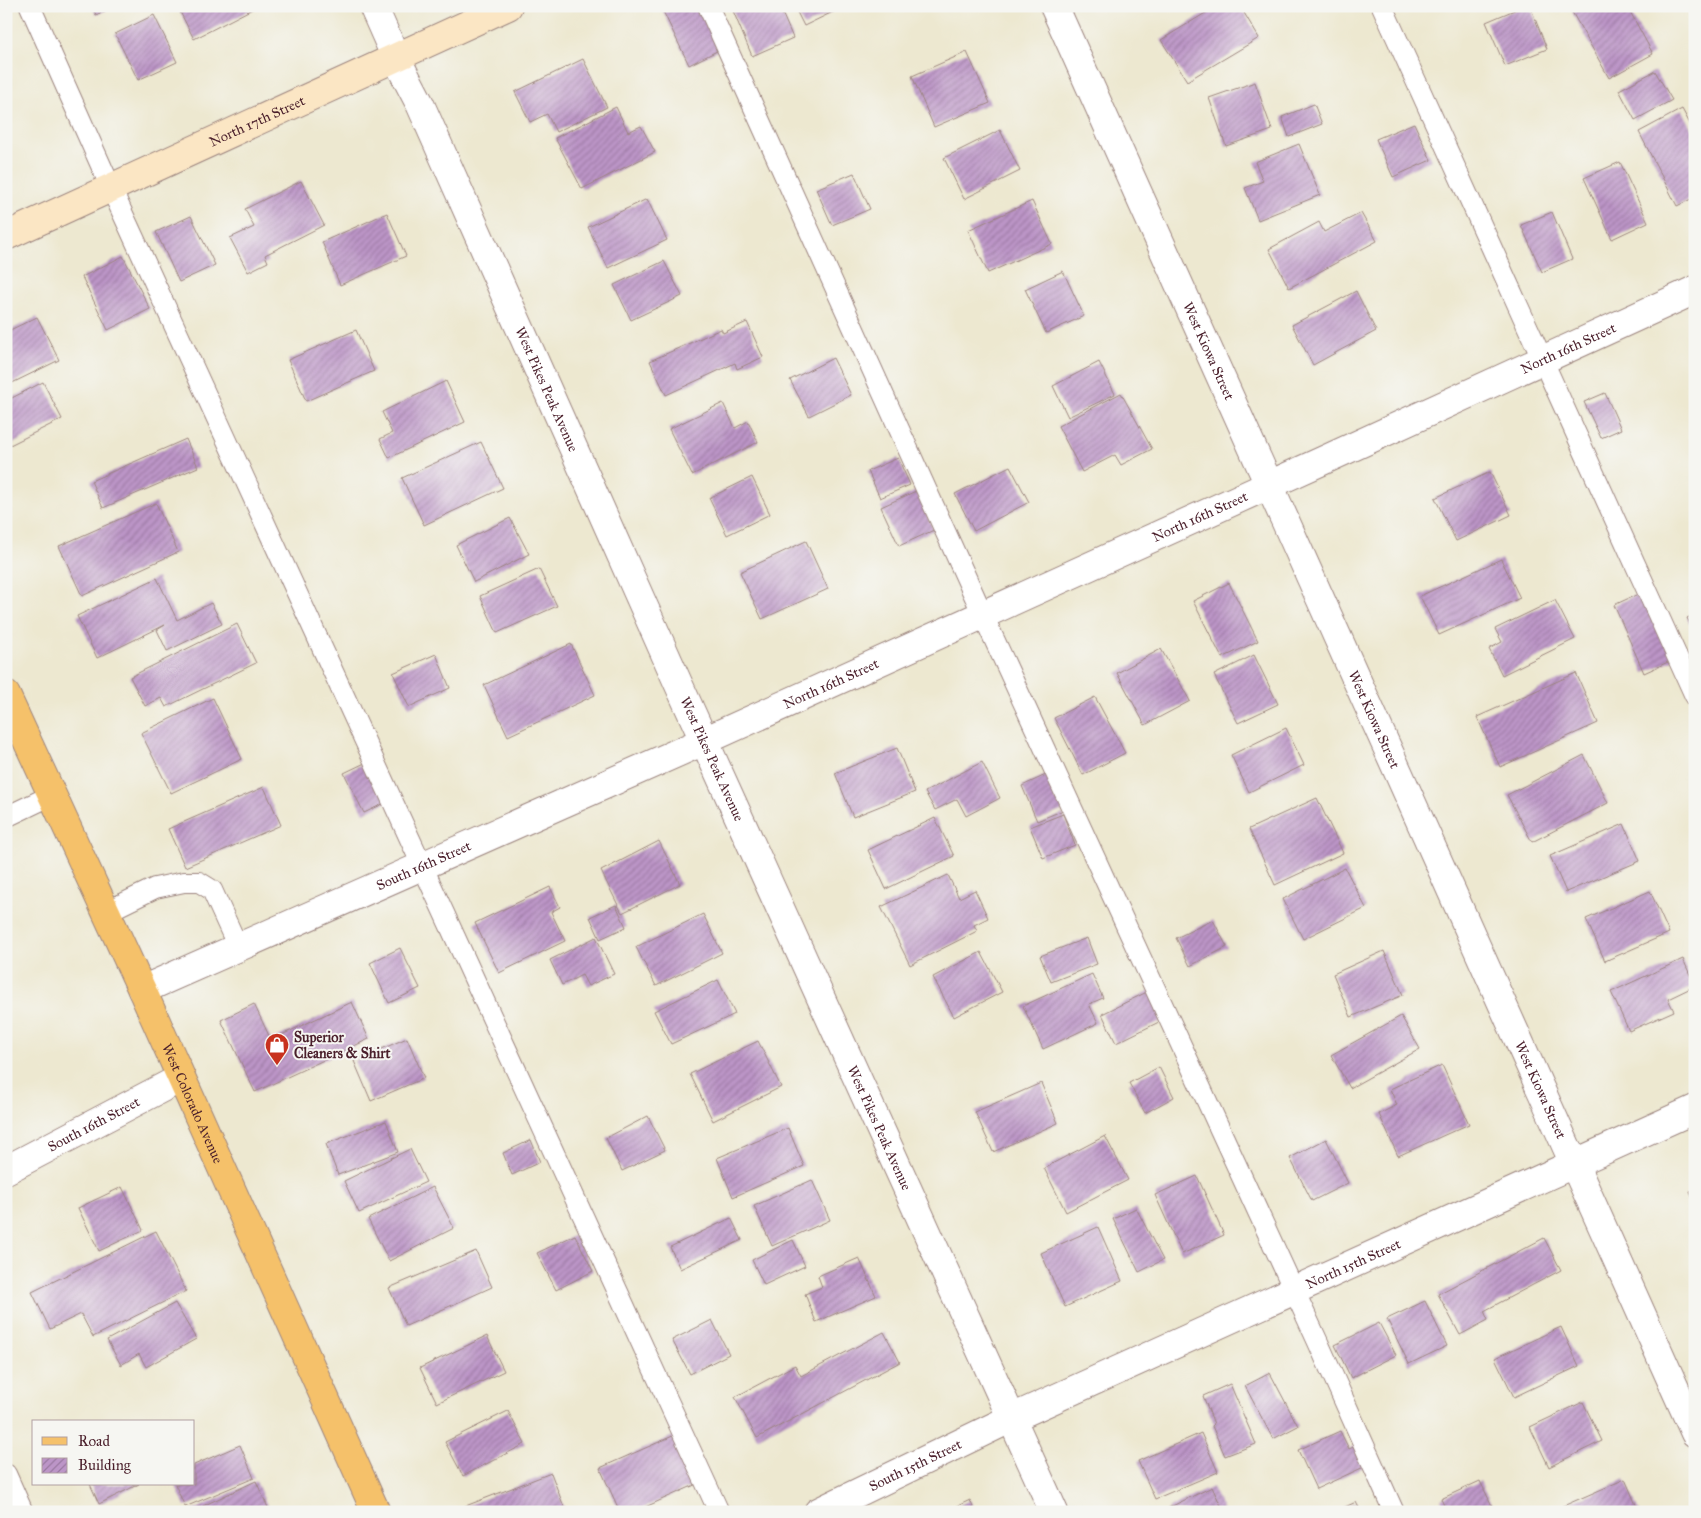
<svg xmlns="http://www.w3.org/2000/svg" width="1701" height="1518" viewBox="0 0 1701 1518" font-family="'IM FELL Great Primer',serif">
	<defs>
		<pattern id="building-hatch" width="6" height="6" patternUnits="userSpaceOnUse" patternTransform="scale(1.25)"><rect width="6" height="6" fill="#bc95c7"/><path d="M-1 1l2-2M0 6l6-6M5 7l2-2" fill="none" stroke="#9b79a2"/></pattern>
	</defs>
	<rect width="100%" height="100%" fill="#f6f6f2"/>
	<filter id="ink" filterUnits="userSpaceOnUse"><feTurbulence type="fractalNoise" baseFrequency=".02" numOctaves="2"/><feDisplacementMap in="SourceGraphic" scale="10" xChannelSelector="R" yChannelSelector="G"/><feConvolveMatrix kernelMatrix="1 2 1 2 8 2 1 2 1" color-interpolation-filters="sRGB"/></filter>
	<filter id="wash" filterUnits="userSpaceOnUse"><feTurbulence type="fractalNoise" baseFrequency=".0096" numOctaves="4" result="noise"/><feDisplacementMap in="SourceGraphic" scale="20" xChannelSelector="R" yChannelSelector="G"/><feGaussianBlur stdDeviation="1.12" result="paint"/><feColorMatrix in="noise" values="0 0 0 0 0 0 0 0 0 0 0 0 0 0 0 0 0 1.4 0 .05"/><feComposite in="paint" operator="in"/></filter>
	<g filter="url(#wash)">
		<rect width="100%" height="100%" fill="#ede8d0"/>
		<g id="blocks">
			<path fill="url(#building-hatch)" d="M 92,6 L 115,6 L 96,15 Z
				M 177,6 L 258,6 L 194,39 Z
				M 663,6 L 702,6 L 723,48 L 689,65 L 661,7 Z
				M 731,6 L 779,6 L 793,38 L 752,56 Z
				M 794,6 L 845,6 L 804,26 Z
				M 1217,6 L 1240,6 L 1259,38 L 1187,81 L 1161,40 Z
				M 1524,6 L 1530,6 L 1547,49 L 1505,66 L 1486,22 Z
				M 1582,6 L 1627,6 L 1653,54 L 1609,78 L 1572,12 Z
				M 154,15 L 177,62 L 138,80 L 115,34 Z
				M 967,52 L 990,103 L 934,127 L 912,76 Z
				M 583,59 L 607,107 L 556,132 L 547,114 L 530,122 L 515,92 Z
				M 1655,71 L 1672,100 L 1635,120 L 1619,90 Z
				M 1255,82 L 1272,130 L 1226,146 L 1209,98 Z
				M 1314,104 L 1322,124 L 1289,137 L 1282,117 Z
				M 616,107 L 628,132 L 641,126 L 655,152 L 582,189 L 555,138 Z
				M 1682,109 L 1695,133 L 1695,197 L 1677,206 L 1639,132 Z
				M 1414,123 L 1431,160 L 1393,177 L 1376,139 Z
				M 1000,130 L 1020,171 L 964,199 L 944,158 Z
				M 1299,144 L 1320,195 L 1258,220 L 1245,188 L 1263,181 L 1255,162 Z
				M 1620,162 L 1648,222 L 1612,239 L 1584,178 Z
				M 854,173 L 870,209 L 832,225 L 816,189 Z
				M 301,181 L 324,225 L 265,255 L 268,262 L 248,272 L 230,238 L 254,227 L 245,209 Z
				M 647,199 L 667,240 L 608,268 L 588,227 Z
				M 1032,201 L 1052,244 L 988,273 L 968,230 Z
				M 1552,212 L 1572,259 L 1542,272 L 1521,225 Z
				M 387,213 L 406,256 L 340,285 L 322,242 Z
				M 1361,213 L 1377,241 L 1289,288 L 1269,249 L 1319,222 L 1324,232 Z
				M 191,216 L 215,265 L 179,282 L 156,232 Z
				M 123,256 L 150,309 L 108,330 L 82,277 Z
				M 664,261 L 682,296 L 631,320 L 614,285 Z
				M 1063,271 L 1084,316 L 1046,333 L 1025,289 Z
				M 1356,291 L 1376,331 L 1313,365 L 1292,325 Z
				M 37,317 L 59,360 L 6,386 L 6,332 Z
				M 747,322 L 763,357 L 737,369 L 735,363 L 666,395 L 650,361 L 721,329 L 723,333 Z
				M 356,330 L 374,371 L 306,401 L 288,360 Z
				M 833,358 L 851,395 L 809,416 L 790,380 Z
				M 1099,362 L 1115,394 L 1068,417 L 1053,386 Z
				M 446,381 L 465,422 L 389,458 L 380,439 L 392,433 L 382,412 Z
				M 43,382 L 62,419 L 6,447 L 6,401 Z
				M 1121,393 L 1152,449 L 1121,465 L 1115,455 L 1082,472 L 1058,426 Z
				M 1605,393 L 1621,429 L 1601,438 L 1584,402 Z
				M 723,403 L 735,428 L 748,421 L 758,442 L 692,475 L 669,429 Z
				M 186,439 L 198,467 L 103,508 L 91,481 Z
				M 481,442 L 503,488 L 424,525 L 402,478 Z
				M 898,458 L 910,485 L 880,498 L 868,471 Z
				M 1010,466 L 1029,502 L 974,531 L 955,494 Z
				M 1490,472 L 1511,515 L 1456,541 L 1435,498 Z
				M 752,477 L 770,514 L 727,535 L 709,498 Z
				M 916,491 L 934,530 L 899,546 L 881,507 Z
				M 156,503 L 178,552 L 82,596 L 59,546 Z
				M 510,518 L 529,554 L 474,582 L 456,545 Z
				M 806,541 L 828,589 L 762,619 L 740,572 Z
				M 1501,559 L 1520,598 L 1439,635 L 1420,596 Z
				M 539,569 L 557,606 L 497,633 L 480,596 Z
				M 157,578 L 177,620 L 211,603 L 222,624 L 167,651 L 157,630 L 165,625 L 97,658 L 77,616 Z
				M 1229,583 L 1258,641 L 1222,658 L 1193,601 Z
				M 1649,589 L 1679,657 L 1644,673 L 1614,605 Z
				M 1555,600 L 1575,639 L 1502,675 L 1489,649 L 1502,642 L 1495,629 Z
				M 1695,614 L 1695,633 L 1687,618 Z
				M 237,624 L 256,663 L 166,707 L 161,698 L 145,706 L 130,677 Z
				M 571,644 L 595,695 L 508,736 L 484,685 Z
				M 1161,649 L 1190,701 L 1145,725 L 1117,673 Z
				M 436,654 L 450,688 L 409,707 L 393,673 Z
				M 1254,655 L 1278,704 L 1238,723 L 1214,675 Z
				M 1576,673 L 1598,723 L 1500,767 L 1477,717 Z
				M 1095,697 L 1125,753 L 1083,775 L 1054,718 Z
				M 213,698 L 242,759 L 171,793 L 141,733 Z
				M 1286,728 L 1304,765 L 1249,792 L 1231,755 Z
				M 897,748 L 915,792 L 853,817 L 835,773 Z
				M 1584,755 L 1608,803 L 1532,842 L 1507,795 Z
				M 369,761 L 389,801 L 364,813 L 344,773 Z
				M 982,762 L 1000,798 L 966,816 L 957,799 L 935,810 L 925,792 Z
				M 1050,773 L 1066,809 L 1037,821 L 1022,786 Z
				M 264,787 L 281,825 L 185,867 L 168,829 Z
				M 1317,798 L 1343,853 L 1275,885 L 1249,829 Z
				M 1063,814 L 1075,845 L 1043,858 L 1030,827 Z
				M 935,818 L 954,856 L 886,889 L 868,850 Z
				M 1624,824 L 1640,861 L 1566,892 L 1550,856 Z
				M 659,841 L 680,884 L 622,913 L 601,871 Z
				M 1345,868 L 1366,908 L 1303,939 L 1283,899 Z
				M 948,875 L 959,898 L 975,890 L 988,918 L 974,925 L 977,931 L 910,965 L 881,907 Z
				M 550,887 L 560,907 L 551,912 L 565,941 L 499,973 L 475,923 Z
				M 1650,891 L 1669,933 L 1605,961 L 1586,919 Z
				M 616,905 L 626,927 L 600,939 L 590,917 Z
				M 703,914 L 722,953 L 656,986 L 636,947 Z
				M 1213,920 L 1227,947 L 1190,966 L 1176,938 Z
				M 596,937 L 614,974 L 588,986 L 582,975 L 562,985 L 550,960 Z
				M 1087,938 L 1097,964 L 1051,982 L 1040,956 Z
				M 400,948 L 420,988 L 389,1003 L 370,963 Z
				M 1384,951 L 1403,995 L 1351,1017 L 1333,974 Z
				M 981,952 L 1002,992 L 954,1017 L 933,977 Z
				M 1683,959 L 1695,986 L 1668,999 L 1674,1011 L 1629,1031 L 1611,992 Z
				M 1092,974 L 1103,998 L 1089,1004 L 1098,1023 L 1043,1049 L 1023,1006 Z
				M 718,980 L 735,1014 L 671,1044 L 654,1011 Z
				M 1151,990 L 1165,1019 L 1116,1043 L 1102,1014 Z
				M 352,1002 L 369,1039 L 255,1092 L 221,1020 L 254,1004 L 271,1040 Z
				M 1401,1016 L 1420,1049 L 1350,1088 L 1331,1055 Z
				M 407,1038 L 424,1078 L 371,1101 L 354,1061 Z
				M 758,1041 L 781,1087 L 713,1121 L 690,1074 Z
				M 1442,1065 L 1469,1124 L 1398,1156 L 1379,1114 L 1397,1105 L 1390,1089 Z
				M 1159,1067 L 1174,1097 L 1145,1113 L 1129,1083 Z
				M 1041,1083 L 1058,1123 L 993,1152 L 975,1112 Z
				M 648,1116 L 665,1150 L 622,1171 L 606,1138 Z
				M 386,1121 L 398,1152 L 338,1175 L 326,1144 Z
				M 788,1128 L 804,1166 L 733,1197 L 717,1158 Z
				M 1105,1136 L 1128,1180 L 1066,1212 L 1044,1168 Z
				M 1326,1139 L 1348,1183 L 1312,1201 L 1290,1158 Z
				M 531,1140 L 540,1162 L 512,1175 L 503,1153 Z
				M 410,1149 L 426,1182 L 359,1213 L 344,1181 Z
				M 1197,1176 L 1224,1235 L 1182,1254 L 1155,1195 Z
				M 812,1180 L 830,1220 L 772,1246 L 754,1206 Z
				M 122,1187 L 143,1230 L 99,1251 L 78,1208 Z
				M 433,1187 L 454,1228 L 389,1261 L 368,1219 Z
				M 1695,1190 L 1695,1204 L 1690,1192 Z
				M 1136,1208 L 1163,1260 L 1139,1272 L 1113,1219 Z
				M 731,1218 L 742,1240 L 680,1269 L 670,1247 Z
				M 1098,1227 L 1122,1281 L 1065,1307 L 1041,1253 Z
				M 156,1231 L 186,1291 L 93,1337 L 81,1314 L 50,1329 L 32,1292 Z
				M 575,1235 L 593,1271 L 556,1290 L 537,1253 Z
				M 1544,1238 L 1561,1270 L 1484,1311 L 1488,1320 L 1460,1335 L 1438,1294 Z
				M 793,1240 L 805,1266 L 764,1285 L 752,1260 Z
				M 476,1251 L 492,1287 L 406,1326 L 389,1288 Z
				M 859,1258 L 876,1296 L 816,1322 L 805,1294 L 822,1287 L 818,1276 Z
				M 1425,1301 L 1447,1346 L 1409,1364 L 1387,1319 Z
				M 175,1303 L 196,1339 L 146,1367 L 139,1354 L 121,1365 L 107,1340 Z
				M 712,1320 L 729,1354 L 690,1374 L 672,1340 Z
				M 1379,1323 L 1396,1355 L 1351,1378 L 1335,1345 Z
				M 1561,1327 L 1579,1366 L 1514,1397 L 1495,1358 Z
				M 884,1332 L 900,1362 L 757,1438 L 735,1397 L 795,1365 L 801,1376 Z
				M 487,1336 L 504,1371 L 437,1403 L 420,1368 Z
				M 1270,1373 L 1298,1426 L 1273,1439 L 1245,1386 Z
				M 1230,1384 L 1256,1444 L 1225,1456 L 1212,1426 L 1214,1424 L 1203,1396 Z
				M 1583,1402 L 1602,1441 L 1549,1467 L 1530,1427 Z
				M 508,1411 L 525,1444 L 463,1476 L 445,1442 Z
				M 1340,1431 L 1349,1449 L 1356,1446 L 1366,1466 L 1316,1489 L 1298,1450 Z
				M 1201,1433 L 1218,1472 L 1155,1499 L 1138,1461 Z
				M 675,1435 L 697,1484 L 634,1512 L 620,1512 L 600,1468 Z
				M 240,1445 L 254,1478 L 185,1507 L 175,1484 L 194,1484 L 194,1465 Z
				M 551,1473 L 566,1512 L 450,1512 Z
				M 1625,1479 L 1639,1512 L 1555,1512 L 1554,1510 Z
				M 256,1481 L 270,1512 L 190,1512 Z
				M 1480,1481 L 1494,1510 L 1490,1512 L 1447,1512 L 1441,1499 Z
				M 90,1484 L 139,1484 L 99,1504 Z
				M 1212,1487 L 1224,1512 L 1170,1512 L 1168,1508 Z
				M 970,1500 L 975,1512 L 945,1512 Z
				M 1356,1502 L 1361,1512 L 1334,1512 Z"/>
		</g>
	</g>
	<g filter="url(#ink)">
		<use href="#blocks" fill-opacity="0" stroke="#9c847e" stroke-width="1"/>
		<g fill="none" stroke-linecap="round" stroke-linejoin="round">
			<defs>
				<path id="lane" d="M 30,6 L 111,188 L 719,1512
					M 708,6 L 983,615 L 1317,1340 L 1394,1512
					M 1382,6 L 1695,696
					M 6,817 L 52,795
					M 106,912 L 155,888 L 184,882 L 199,882 L 212,890 L 238,947
					M 6,1474 L 23,1512"/>
				<g id="street">
					<path id="s1" d="M 373,6 L 396,58 L 420,104 L 678,683 L 1054,1512"/>
					<path id="s2" d="M 1054,6 L 1695,1433"/>
					<path id="s3" d="M 142,990 L 704,741 L 1322,461 L 1695,290"/>
					<path id="s4" d="M 6,1170 L 181,1078"/>
					<path id="s5" d="M 818,1512 L 1012,1418 L 1695,1109"/>
				</g>
				<g id="secondary">
					<path id="s6" d="M 6,236 L 508,6"/>
				</g>
				<g id="primary">
					<path id="s7" d="M 6,695 L 142,990 L 376,1512"/>
				</g>
			</defs>
			<use href="#lane" stroke="#9c847e" stroke-width="22"/>
			<use href="#street" stroke="#9c847e" stroke-width="30"/>
			<use href="#secondary" stroke="#9c847e" stroke-width="30"/>
			<use href="#primary" stroke="#9c847e" stroke-width="30"/>
			<use href="#lane" stroke="#fff" stroke-width="20"/>
			<use href="#street" stroke="#fff" stroke-width="28"/>
			<use href="#secondary" stroke="#fbe6c4" stroke-width="28"/>
			<use href="#primary" stroke="#f5c16b" stroke-width="28"/>
		</g>
	</g>
	<defs>
		<symbol id="shop-pin" viewBox="-11 -11 22 30"><path d="M0 17L-7.5 6A9.5 9.5 0 1 1 7.5 6Z" fill="#c8321e" stroke="#f6f6f2"/><path d="M-5-2.5h2.3a2.7 3.5 0 0 1 5.4 0H5L5.5 6h-11ZM-1.5-2.5h3a1.5 2.3 0 0 0-3 0Z" fill="#fff"/></symbol>
	</defs>
	<g fill-rule="evenodd">
		<use href="#shop-pin" x="263" y="1031" width="28" height="38"/>
	</g>
	<g text-anchor="middle" dominant-baseline="central" stroke-width="4" stroke-linejoin="round" paint-order="stroke">
		<g font-size="14" fill="#4a1f2b" stroke="#f6f6f2">
			<text stroke="none"><textPath href="#s6" startOffset="276">North 17th Street</textPath></text>
			<text stroke="none"><textPath href="#s3" startOffset="1564">North 16th Street</textPath></text>
			<text stroke="none"><textPath href="#s2" startOffset="378">West Kiowa Street</textPath></text>
			<text stroke="none"><textPath href="#s1" startOffset="421">West Pikes Peak Avenue</textPath></text>
			<text stroke="none"><textPath href="#s3" startOffset="1159">North 16th Street</textPath></text>
			<text stroke="none"><textPath href="#s3" startOffset="754">North 16th Street</textPath></text>
			<text stroke="none"><textPath href="#s2" startOffset="782">West Kiowa Street</textPath></text>
			<text stroke="none"><textPath href="#s1" startOffset="826">West Pikes Peak Avenue</textPath></text>
			<text stroke="none"><textPath href="#s3" startOffset="308">South 16th Street</textPath></text>
			<text stroke="none"><textPath href="#s2" startOffset="1188">West Kiowa Street</textPath></text>
			<text stroke="none"><textPath href="#s7" startOffset="449">West Colorado Avenue</textPath></text>
			<text stroke="none"><textPath href="#s4" startOffset="99">South 16th Street</textPath></text>
			<text stroke="none"><textPath href="#s1" startOffset="1231">West Pikes Peak Avenue</textPath></text>
			<text stroke="none"><textPath href="#s5" startOffset="590">North 15th Street</textPath></text>
			<text stroke="none"><textPath href="#s5" startOffset="108">South 15th Street</textPath></text>
		</g>
		<g font-size="14" font-weight="bold" fill="#4a1f2b" stroke="#f6f6f2" text-anchor="start">
			<text x="294" y="1037">Superior<tspan x="294" dy="16">Cleaners &amp; Shirt</tspan></text>
		</g>
	</g>
	<rect width="1701" height="1518" fill="none" stroke="#f6f6f2" stroke-width="25"/>
	<rect x="32" y="1420" width="162" height="65" fill="#f6f6f2" stroke="#b1a0a2"/>
	<rect x="42" y="1437" width="25" height="8" fill="#f5c16b" stroke="#b1a0a2"/>
	<text x="78" y="1446" font-size="15" fill="#4a1f2b">Road</text>
	<rect x="42" y="1458" width="25" height="15" fill="url(#building-hatch)" stroke="#b1a0a2"/>
	<text x="78" y="1470" font-size="15" fill="#4a1f2b">Building</text>
</svg>
